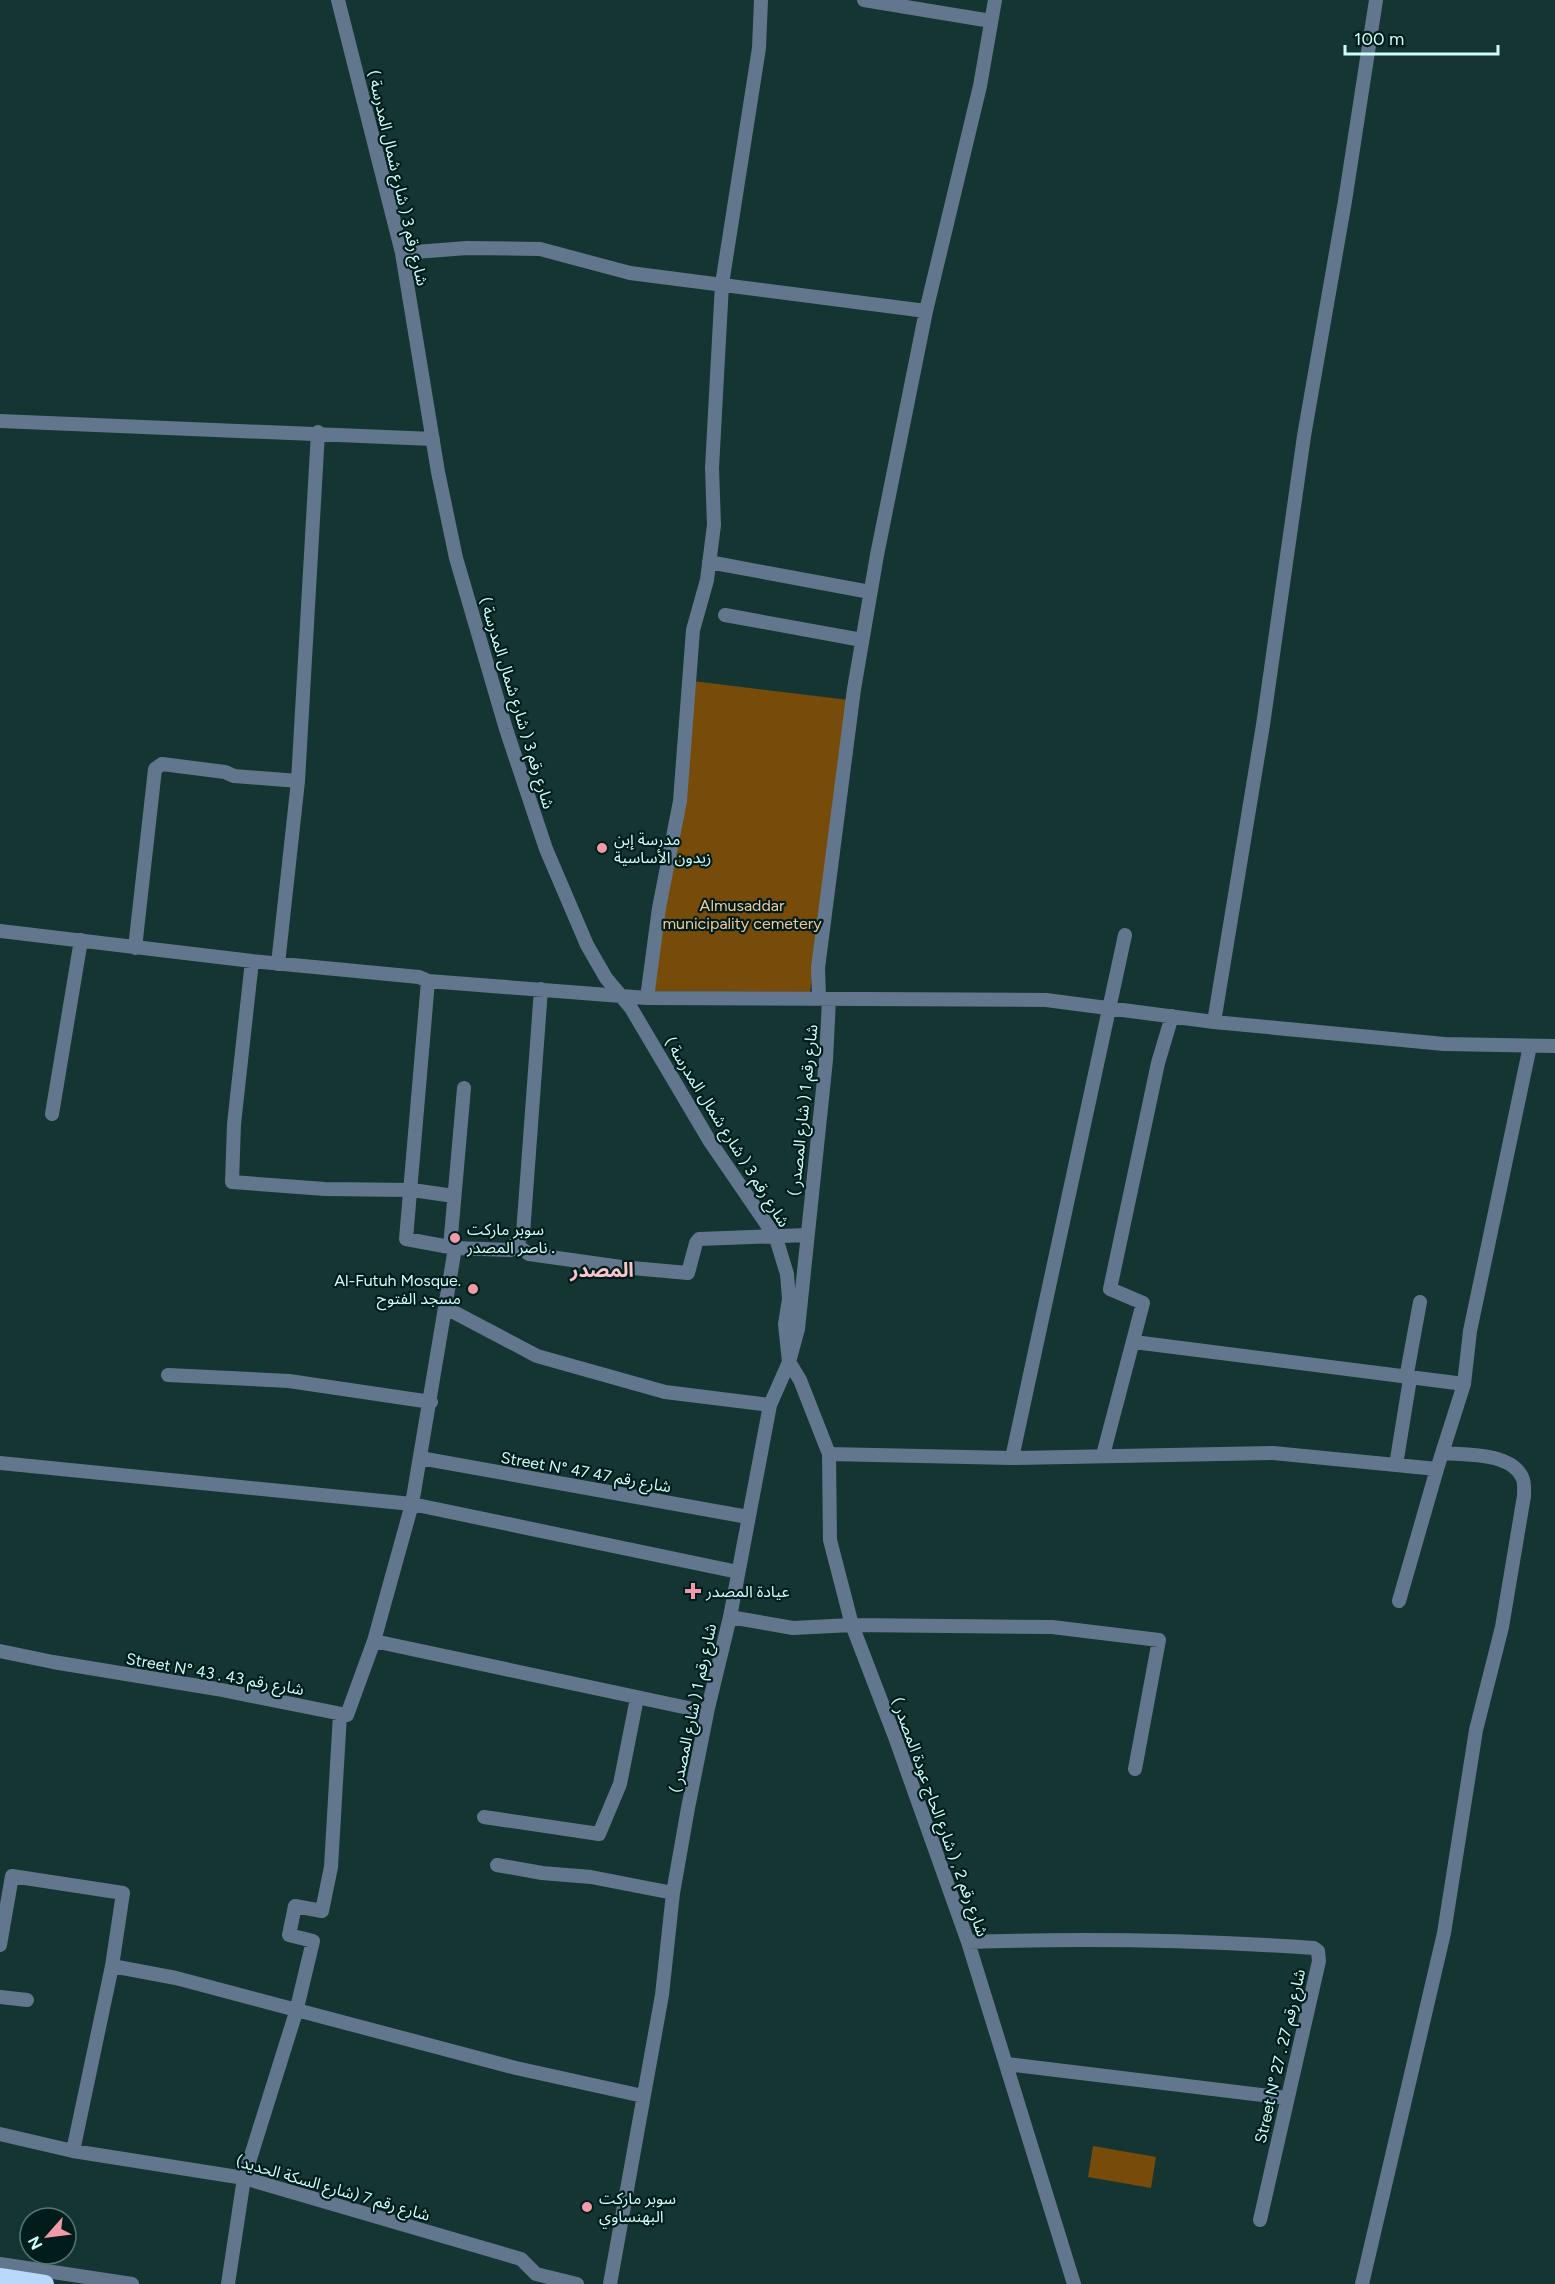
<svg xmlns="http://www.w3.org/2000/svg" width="1555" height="2284" viewBox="0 0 1555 2284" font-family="Figtree,'Noto Sans Arabic',sans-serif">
	<rect width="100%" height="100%" fill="#153533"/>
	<path fill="#774b09" d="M 693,681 L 849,700 L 810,992 L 649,991 Z
		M 1093,2146 L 1156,2157 L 1151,2188 L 1088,2177 Z"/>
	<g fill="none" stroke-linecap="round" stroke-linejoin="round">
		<path stroke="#62778e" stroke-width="14" d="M 338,0 L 402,253 L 438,472 L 456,558 L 506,729 L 546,849 L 587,945 L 606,978 L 631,1008 L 709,1140 L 776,1238 L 787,1274 L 789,1299 L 785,1324 L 789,1362 L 800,1380 L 829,1454 L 830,1540 L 852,1625 L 895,1737 L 968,1942 L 1074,2284
			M 864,0 L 991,21
			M 402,253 L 467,248 L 540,249 L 630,273 L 926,311
			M 0,421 L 433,439
			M 709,562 L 870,592
			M 725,615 L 862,640
			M 0,931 L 252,961 L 419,977 L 428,981 L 647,998 L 1046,1000 L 1214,1022 L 1444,1044 L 1555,1046
			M 135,948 L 155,769 L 162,764 L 225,772 L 234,776 L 298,781
			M 252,961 L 234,1124 L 232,1182 L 325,1189 L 412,1190 L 454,1196
			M 278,964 L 298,781 L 318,432
			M 428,981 L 406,1239 L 455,1248 L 511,1250 L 523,1234 L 541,989
			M 819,997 L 818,968 L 854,689 L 877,555 L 926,311 L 980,86 L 995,0
			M 647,998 L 659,908 L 680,801 L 693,630 L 707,580 L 714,525 L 712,468 L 722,284 L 759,48 L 761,0
			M 1214,1022 L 1263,725 L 1304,436 L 1345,201 L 1376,0
			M 52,1114 L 81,940
			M 515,1244 L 529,1254 L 621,1267 L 688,1273 L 696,1243 L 699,1239 L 807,1235
			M 450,1247 L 464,1088
			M 446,1308 L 537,1356 L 665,1392 L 770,1405
			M 1134,1342 L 1464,1384
			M 168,1375 L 289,1381 L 431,1402
			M 829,1454 L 1012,1458 L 1273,1453 L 1437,1469 L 1464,1384 L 1470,1331 L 1530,1046
			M 1103,1455 L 1143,1303 L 1110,1289 L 1158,1063 L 1172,1016
			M 420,1458 L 748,1517
			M 1012,1458 L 1125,935
			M 0,1463 L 412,1504 L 738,1572
			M 1396,1465 L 1410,1379 L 1407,1373 L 1420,1302
			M 1399,1601 L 1437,1469
			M 730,1617 L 793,1628 L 852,1625 L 1052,1627 L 1159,1640 L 1135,1769
			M 374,1641 L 707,1712
			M 0,1651 L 53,1662 L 217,1689 L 347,1715 L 374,1641 L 412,1504 L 455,1248
			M 484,1817 L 599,1834 L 620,1784 L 637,1698
			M 497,1865 L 542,1873 L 591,1877 L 673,1893
			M 968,1942 C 1083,1938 1198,1940 1314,1948 L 1318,1951 L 1319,1961 L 1260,2220
			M 0,1945 L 12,1876 L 123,1893 L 112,1966 L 73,2151
			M 112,1966 L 176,1978 L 516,2068 L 643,2096
			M 0,1997 L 27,2000
			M 1007,2064 L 1287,2098
			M 0,2134 L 73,2151 L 244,2178 L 521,2259 L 536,2274 L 577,2284
			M 0,2264 L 132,2284
			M 228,2284 L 244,2178 L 296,2012 L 313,1941 L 289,1935 L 295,1906 L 322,1911 L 331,1867 L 340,1714
			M 610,2284 L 662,1995 L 673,1893 L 688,1808 L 708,1708 L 730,1617 L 770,1405 L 789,1362 L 798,1329 L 826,1060 L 829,999
			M 1362,2284 L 1444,1933 L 1476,1730 L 1502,1627 L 1524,1496 C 1524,1490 1525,1482 1522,1477 C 1510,1452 1466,1455 1442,1453"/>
		<path stroke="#b9d9fa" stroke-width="18" d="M 0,2277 L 45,2284"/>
	</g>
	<g fill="#f39aa8" stroke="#001d1b" stroke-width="2">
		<circle cx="602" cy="848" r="6"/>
		<circle cx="455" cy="1238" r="6"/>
		<circle cx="473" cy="1289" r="6"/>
		<path d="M690 1582h6v6h6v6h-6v6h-6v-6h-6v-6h6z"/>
		<circle cx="587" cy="2207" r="6"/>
	</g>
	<g text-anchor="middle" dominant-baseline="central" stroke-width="4.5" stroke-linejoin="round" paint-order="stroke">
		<g font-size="16" fill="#cefdf9" stroke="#001d1b">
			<text transform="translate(398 178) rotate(77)">شارع رقم 3 ( شارع شمال المدرسة )</text>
			<text transform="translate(517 703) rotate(73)">شارع رقم 3 ( شارع شمال المدرسة )</text>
			<text transform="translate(803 1110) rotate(-84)">شارع رقم 1 ( شارع المصدر )</text>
			<text transform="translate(727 1132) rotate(58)">شارع رقم 3 ( شارع شمال المدرسة )</text>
			<text transform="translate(586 1472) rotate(10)">Street N° 47 شارع رقم 47</text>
			<text transform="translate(215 1674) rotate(10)">Street N° 43 . شارع رقم 43</text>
			<text transform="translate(693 1708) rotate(-78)">شارع رقم 1 ( شارع المصدر )</text>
			<text transform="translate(940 1817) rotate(70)">شارع رقم 2 , ( شارع الحاج عودة المصدر )</text>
			<text transform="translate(1280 2056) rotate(-77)">Street N° 27 . شارع رقم 27</text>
			<text transform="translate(333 2188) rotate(16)">شارع رقم 7 (شارع السكة الحديد)</text>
		</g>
		<g font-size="16" fill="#cefdf9" stroke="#001d1b" text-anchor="start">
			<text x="614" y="839">مدرسة إبن<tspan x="614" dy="18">زيدون الأساسية</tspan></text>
			<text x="467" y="1229">سوبر ماركت<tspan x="467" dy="18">ناصر المصدر .</tspan></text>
			<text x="461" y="1280" text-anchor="end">Al-Futuh Mosque.<tspan x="461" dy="18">مسجد الفتوح</tspan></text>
			<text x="706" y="1591">عيادة المصدر</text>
			<text x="599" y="2198">سوبر ماركت<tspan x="599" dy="18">البهنساوي</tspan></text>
		</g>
		<g font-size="16" fill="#f3c99a" stroke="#001d1b">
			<text x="742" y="905">Almusaddar<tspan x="742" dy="18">municipality cemetery</tspan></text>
		</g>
		<g font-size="20" font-weight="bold" fill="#f9c5cb" stroke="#001d1b">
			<text x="602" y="1270">المصدر</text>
		</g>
	</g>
	<g transform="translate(48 2236) rotate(242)"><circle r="28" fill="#001d1b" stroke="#527774" stroke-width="1.5"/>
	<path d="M0-4.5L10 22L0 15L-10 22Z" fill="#f39aa8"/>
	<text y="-9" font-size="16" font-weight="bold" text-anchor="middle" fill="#cefdf9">N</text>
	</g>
	<path d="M1345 45v9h153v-9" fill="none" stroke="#cefdf9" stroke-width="3"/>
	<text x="1354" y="45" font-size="18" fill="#cefdf9" stroke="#001d1b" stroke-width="4.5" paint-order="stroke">100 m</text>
</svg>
